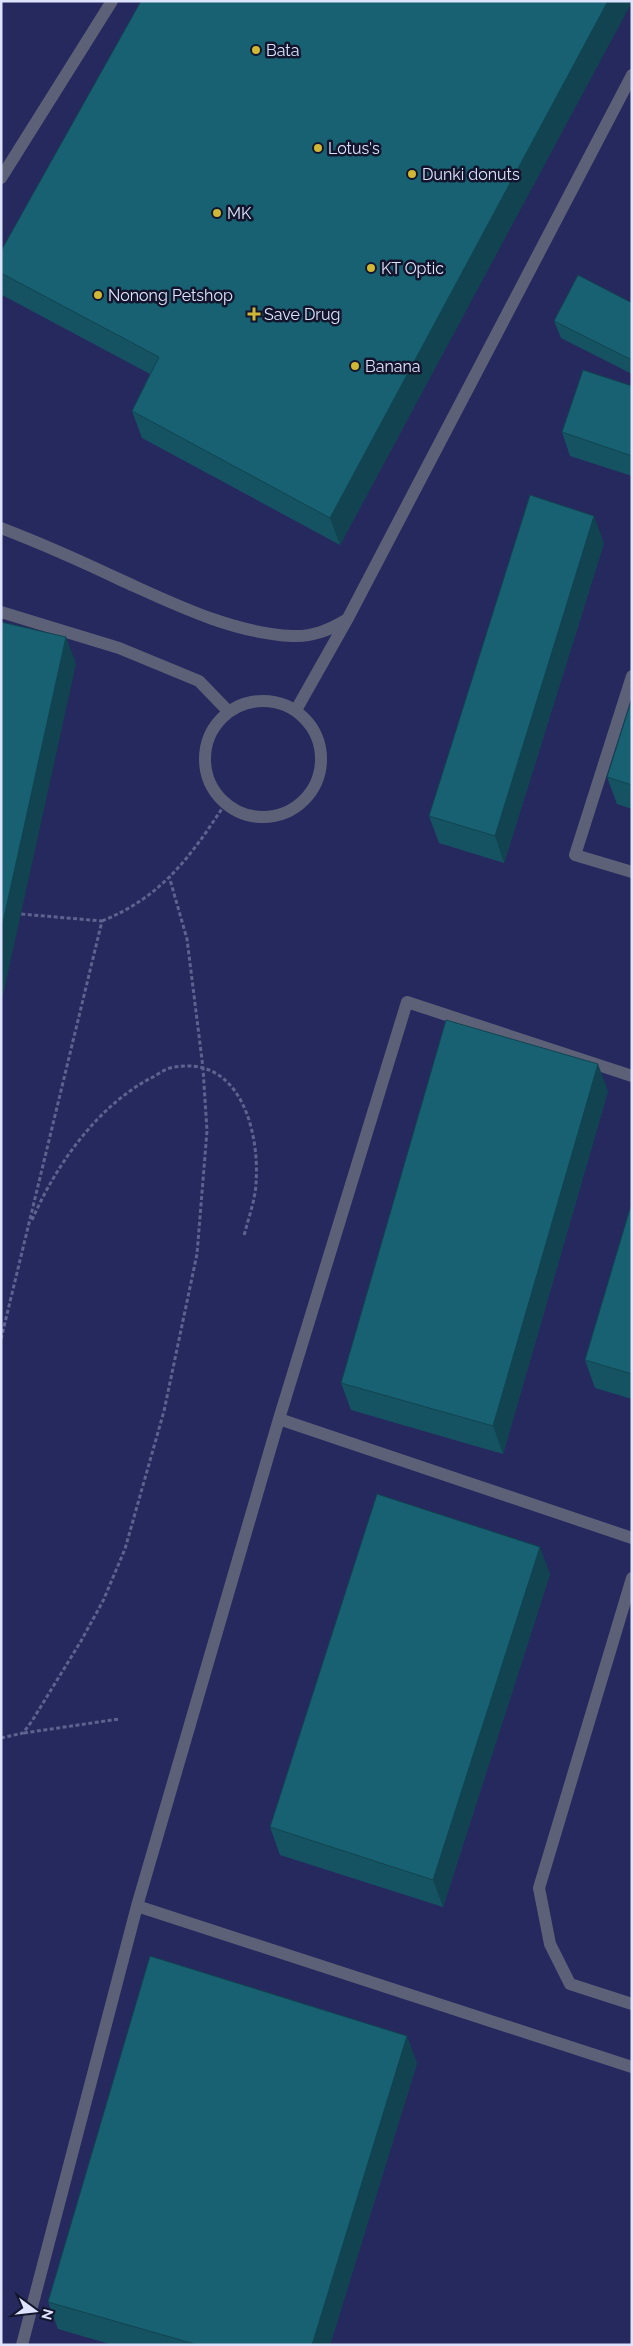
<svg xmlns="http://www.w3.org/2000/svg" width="633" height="2346" viewBox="0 0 633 2346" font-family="Raleway,sans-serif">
	<rect width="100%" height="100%" fill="#26295d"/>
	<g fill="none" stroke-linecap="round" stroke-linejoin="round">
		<path stroke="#5e628e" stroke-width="3" stroke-dasharray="4 2.5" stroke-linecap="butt" d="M 102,921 C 162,897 191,856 225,804
			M 32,1220 C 56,1165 96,1108 149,1079 C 156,1076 163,1070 170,1068 C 239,1052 260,1130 256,1184 C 255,1201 248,1219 244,1236
			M 1,1339 L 102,921 L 21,914
			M 24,1733 L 119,1719
			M 1,1738 L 23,1733 L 32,1721 L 81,1641 L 103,1601 L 125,1549 L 164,1411 L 197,1254 L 207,1131 L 203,1068 L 187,939 L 169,876"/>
		<path stroke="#5d6178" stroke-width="12" d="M 1,178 L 112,1
			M 1,528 C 43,544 83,562 123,581 C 176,605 233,633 292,636 C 313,637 329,630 346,620
			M 632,676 L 575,855 L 632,872
			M205 759a58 58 0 1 1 116 0a58 58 0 1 1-116 0Z
			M 296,710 L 348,618 L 632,75
			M 279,1419 L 407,1002 L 632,1076
			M 632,1538 L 279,1419 L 137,1906 L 632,2067
			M 632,1578 L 539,1888 L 550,1944 L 570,1984 L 632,2004
			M 22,2345 L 137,1906"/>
		<path stroke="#5d6178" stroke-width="12" d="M 1,612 L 119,648 L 199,681 L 228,711"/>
	</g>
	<path fill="#155362" d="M 632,1 L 340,545 L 142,438 L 132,411 L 150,374 L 2,295 L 1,293 L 1,251 Z
		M 632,303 L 632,374 L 561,338 L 554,321 Z
		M 632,386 L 632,476 L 570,456 L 562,432 Z
		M 604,543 L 504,863 L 439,843 L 429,816 Z
		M 632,698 L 632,809 L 617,804 L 607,777 Z
		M 608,1091 L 503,1454 L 351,1410 L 341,1383 Z
		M 632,1202 L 632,1399 L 595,1388 L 585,1360 Z
		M 550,1574 L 443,1907 L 280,1855 L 270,1827 Z
		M 417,2063 L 330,2345 L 113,2345 L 58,2329 L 48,2302 Z"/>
	<path fill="#114450" d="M 608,1 L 632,2 L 340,545 L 330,518 Z
		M 594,516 L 604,543 L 504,863 L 495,836 Z
		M 66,637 L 76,664 L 1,1004 L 1,931 Z
		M 598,1064 L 608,1091 L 503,1454 L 493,1426 Z
		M 540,1547 L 550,1574 L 443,1907 L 433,1880 Z
		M 407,2036 L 417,2063 L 330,2345 L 312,2345 Z"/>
	<path fill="#186172" stroke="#114450" d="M 141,1 L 608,1 L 330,518 L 132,411 L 159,357 L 1,273 L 1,251 Z
		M 578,275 L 632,303 L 632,360 L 554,321 Z
		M 583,370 L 632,386 L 632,456 L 562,432 Z
		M 530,495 L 594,516 L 495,836 L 429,816 Z
		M 1,622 L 66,637 L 1,931 Z
		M 632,698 L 632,785 L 607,777 Z
		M 446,1020 L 598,1064 L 493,1426 L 341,1383 Z
		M 632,1202 L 632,1374 L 585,1360 Z
		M 377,1494 L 540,1547 L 433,1880 L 270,1827 Z
		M 150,1956 L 407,2036 L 312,2345 L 198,2345 L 48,2302 Z"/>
	<g fill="#d0b736" stroke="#13152d" stroke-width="2">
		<circle cx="256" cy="50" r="5"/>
		<circle cx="318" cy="148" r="5"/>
		<circle cx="412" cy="174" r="5"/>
		<circle cx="217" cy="213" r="5"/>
		<circle cx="371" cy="268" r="5"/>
		<circle cx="98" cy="295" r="5"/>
		<path d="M251.5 306.5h5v5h5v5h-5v5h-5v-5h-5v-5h5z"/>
		<circle cx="355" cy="366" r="5"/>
	</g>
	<g text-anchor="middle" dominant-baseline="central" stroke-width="5" stroke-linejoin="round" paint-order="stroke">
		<g font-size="16" fill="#dfe4fe" stroke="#13152d" text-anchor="start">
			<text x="266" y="50">Bata</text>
			<text x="328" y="148">Lotus's</text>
			<text x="422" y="174">Dunki donuts</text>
			<text x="227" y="213">MK</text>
			<text x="381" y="268">KT Optic</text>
			<text x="108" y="295">Nonong Petshop</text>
			<text x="264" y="314">Save Drug</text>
			<text x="365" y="366">Banana</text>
		</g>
	</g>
	<rect width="633" height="2346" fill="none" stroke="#dfe4fe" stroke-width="5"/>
	<g transform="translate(35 2311) rotate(105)" stroke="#13152d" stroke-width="4" paint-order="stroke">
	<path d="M0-4L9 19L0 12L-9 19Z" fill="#dfe4fe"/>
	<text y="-8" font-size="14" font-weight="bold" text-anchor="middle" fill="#dfe4fe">N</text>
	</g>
</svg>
